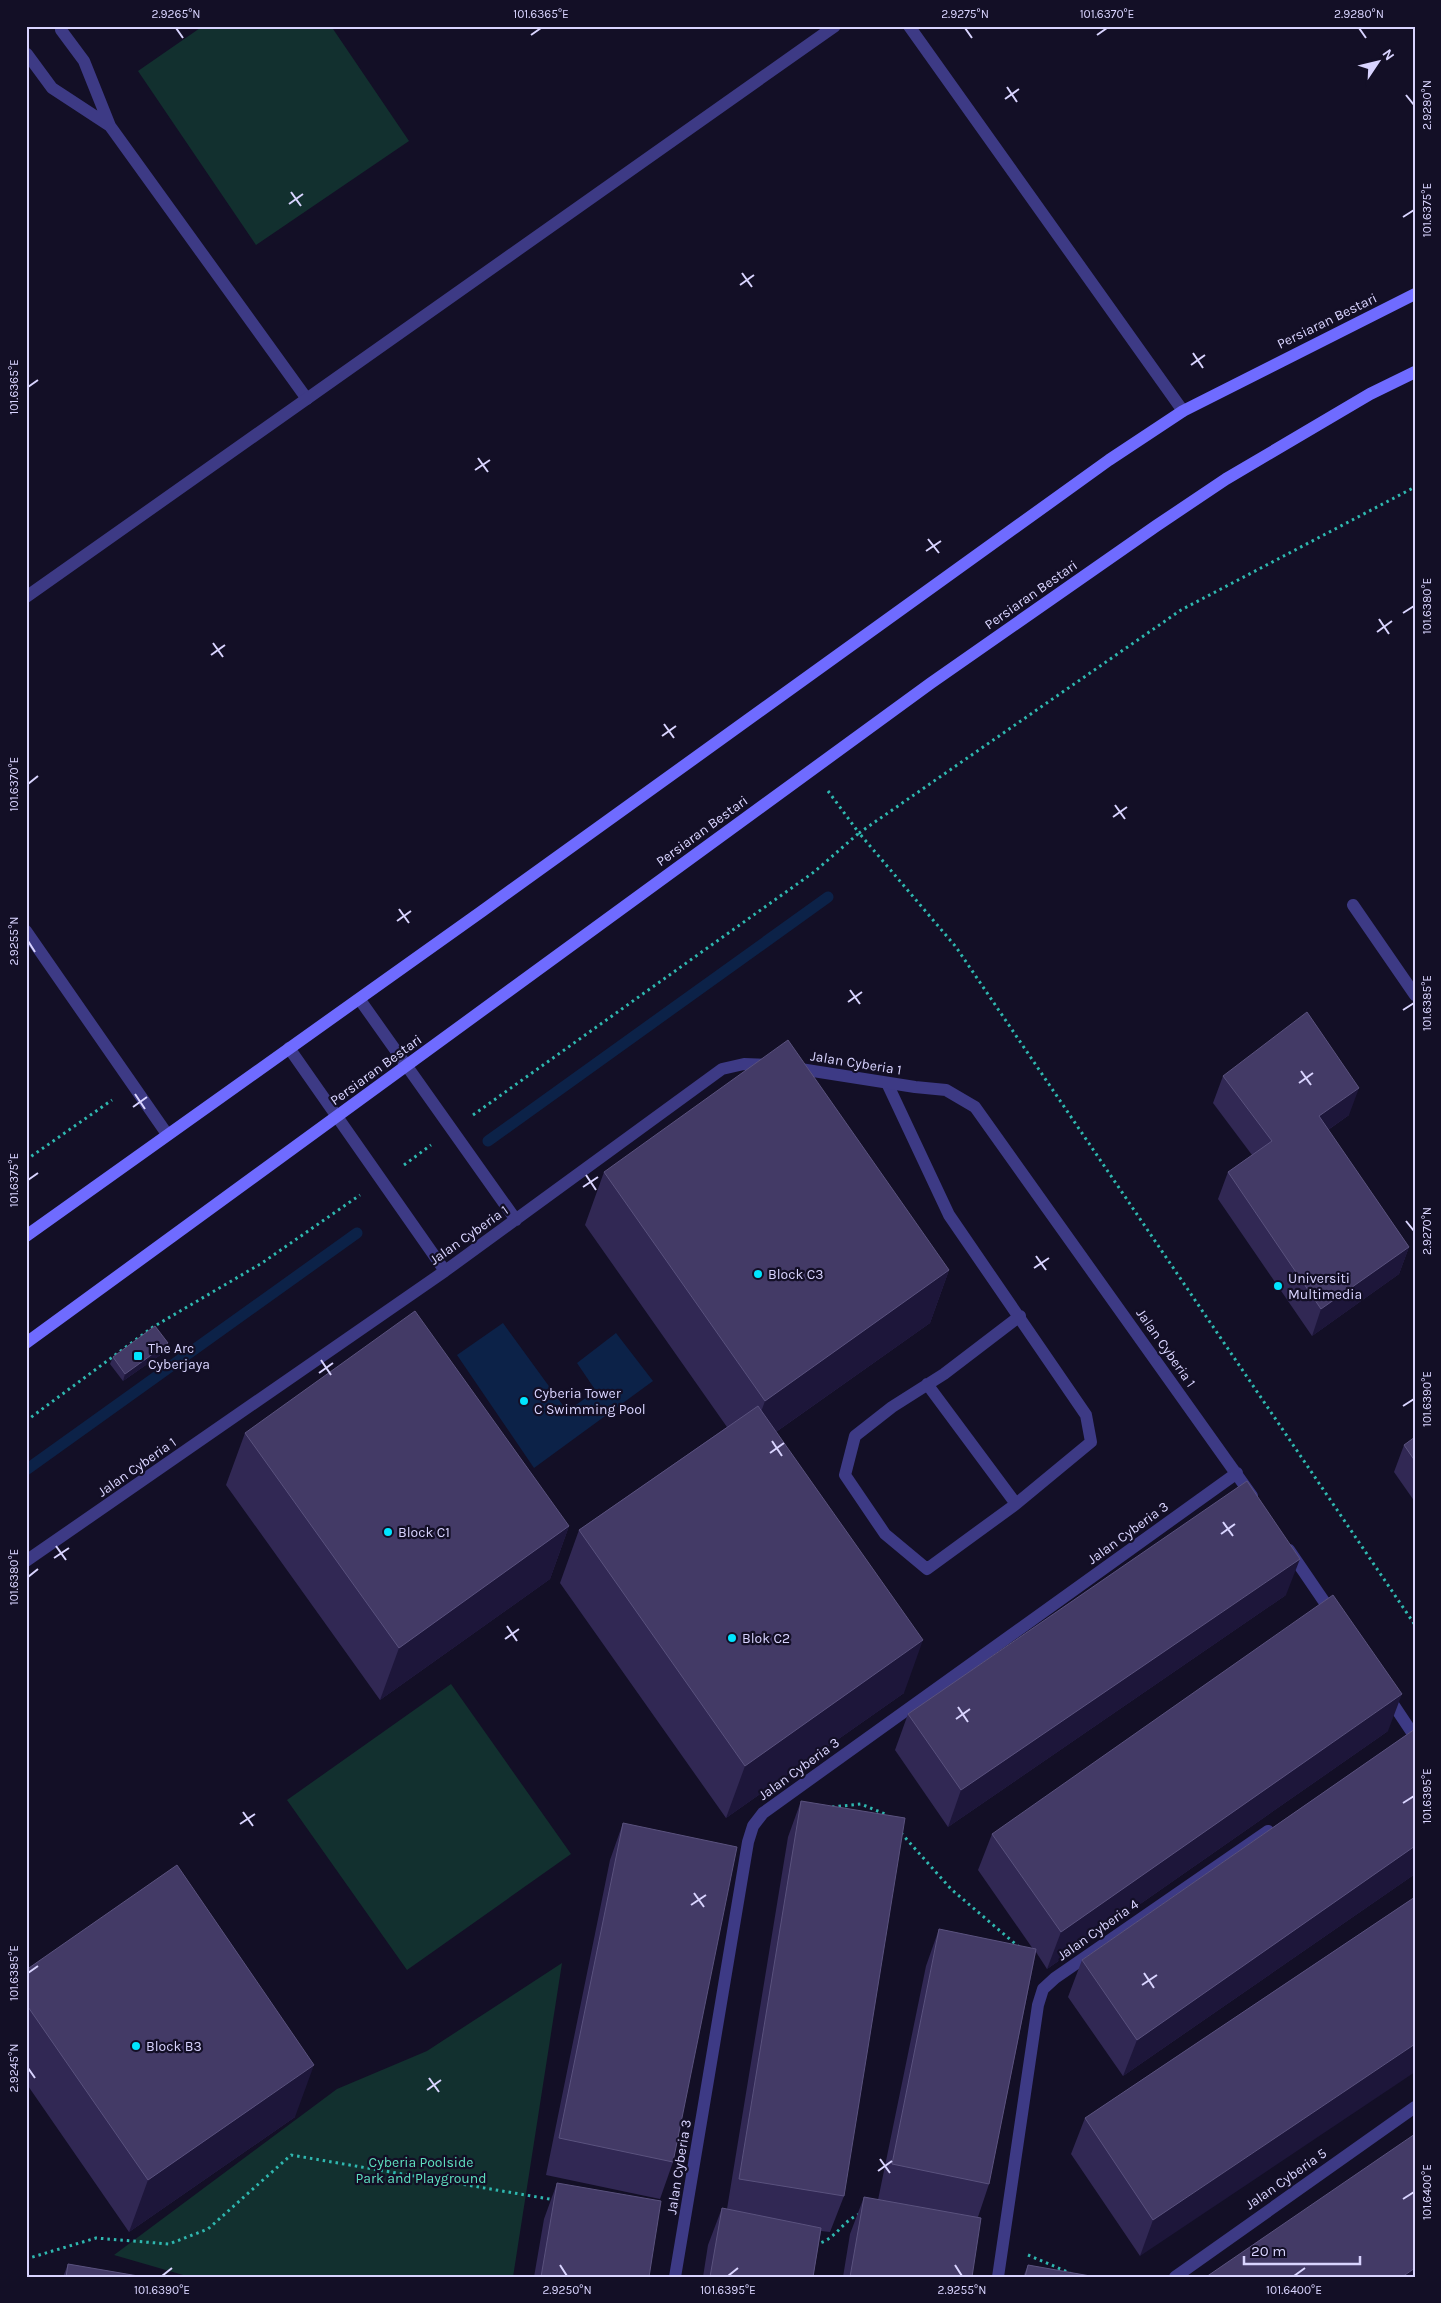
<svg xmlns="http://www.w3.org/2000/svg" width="1441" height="2303" viewBox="0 0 1441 2303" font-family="Karla,sans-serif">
	<rect width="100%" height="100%" fill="#130f26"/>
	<path fill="#12302f" d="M 203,26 L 331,26 L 409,141 L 256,245 L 138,71 Z
		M 451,1684 L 571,1854 L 407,1970 L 287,1800 Z
		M 562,1963 L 513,2277 L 190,2277 L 114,2255 L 337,2089 L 427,2051 Z"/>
	<path fill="#0c2248" d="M 503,1323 L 567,1411 L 596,1391 L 577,1363 L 616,1333 L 653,1381 L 534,1468 L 457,1355 Z"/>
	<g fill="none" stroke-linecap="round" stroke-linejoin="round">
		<path stroke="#0c2248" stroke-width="11" d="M 488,1141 L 828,897
			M 26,1470 L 357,1233"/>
		<path stroke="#2fb8b0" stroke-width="3" stroke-dasharray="2.5 4" stroke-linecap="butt" d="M 828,791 L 859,833 L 1181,610 L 1415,487
			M 473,1115 L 814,872 L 859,833 L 956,947 L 1415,1625
			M 26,1160 L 112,1100
			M 404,1165 L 431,1145
			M 26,1421 L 153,1327 L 262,1263 L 360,1195
			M 832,1807 L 861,1804 L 885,1814 L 888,1817
			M 901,1833 L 951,1889 L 1019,1947
			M 815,2244 C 836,2241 841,2221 860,2214
			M 1028,2255 L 1070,2273
			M 26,2259 L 96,2238 L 169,2244 L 208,2229 L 291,2155 L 555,2200"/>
		<path stroke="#3d3a85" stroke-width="12" d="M 61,30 L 84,61 L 110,126 L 307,399
			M 27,54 L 52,88 L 110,126
			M 1353,905 L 1415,995
			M 887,1083 L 949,1215 L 1086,1415 L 1091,1442 L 1016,1504 L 927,1569 L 885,1534 L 845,1475 L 855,1436 L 892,1407 L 944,1374 L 1020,1316
			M 927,1384 L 1016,1504"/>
		<path stroke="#3d3a85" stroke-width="12" d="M 909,26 L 1183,411
			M 26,597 L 835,26
			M 26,931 L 167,1134
			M 360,1000 L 516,1220
			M 289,1048 L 445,1271
			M 794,1068 L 915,1087 L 946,1090 L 975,1107 L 1252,1496
			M 1289,1550 L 1334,1616
			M 26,1561 L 445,1271 L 722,1069 L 744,1064 L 770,1065
			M 1387,1695 L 1415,1737
			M 675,2277 L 748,1842 L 753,1826 L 763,1813 L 1237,1473
			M 998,2277 L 1038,2005 L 1043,1989 L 1055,1978 L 1268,1831
			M 1175,2277 L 1415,2107"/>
		<path stroke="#6f6bff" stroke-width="12" d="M 26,1236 C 389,980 748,719 1109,460 L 1183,411 L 1415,294
			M 26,1343 L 931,683 L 1156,526 L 1226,479 L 1370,394 L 1415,372"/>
	</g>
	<path fill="#312854" d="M 1223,1076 L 1349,1115 L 1328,1130 L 1409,1247 L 1399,1274 L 1312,1336 L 1218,1199 L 1228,1172 L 1252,1155 L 1213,1103 Z
		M 604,1172 L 949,1270 L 930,1323 L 776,1432 L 904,1693 L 726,1818 L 560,1583 L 579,1530 L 727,1427 L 585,1225 Z
		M 166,1351 L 123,1381 L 110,1364 L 113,1357 Z
		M 245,1433 L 569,1526 L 550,1579 L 380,1700 L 226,1485 Z
		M 1415,1437 L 1415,1502 L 1394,1472 L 1404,1445 Z
		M 1286,1595 L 948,1827 L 895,1750 L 908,1714 Z
		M 1415,1729 L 1415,1874 L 1123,2076 L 1068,1997 L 1082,1960 Z
		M 1388,1731 L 1047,1969 L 1036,1952 L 989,2184 L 978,2217 L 972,2277 L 843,2277 L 850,2234 L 864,2197 L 878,2200 L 926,1966 L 939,1929 L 1033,1949 L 978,1870 L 992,1834 Z
		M 801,1801 L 844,2196 L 830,2232 L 821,2231 L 813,2277 L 703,2277 L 708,2245 L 722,2208 L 727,2209 L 788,1837 Z
		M 623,1823 L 673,2162 L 660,2199 L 546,2175 L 610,1860 Z
		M 1415,1897 L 1140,2256 L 1071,2154 L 1085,2118 Z
		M 26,1970 L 295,2117 L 129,2232 L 26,2083 Z
		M 557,2183 L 649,2277 L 534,2277 L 544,2219 Z
		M 68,2264 L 144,2277 L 63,2277 Z
		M 1028,2265 L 1096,2277 L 1023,2277 Z"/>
	<path fill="#1d163a" d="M 1359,1088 L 1349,1115 L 1309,1143 L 1319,1116 Z
		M 1409,1247 L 1399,1274 L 1312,1336 L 1321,1309 Z
		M 949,1270 L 930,1323 L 746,1453 L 765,1401 Z
		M 168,1343 L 166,1351 L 123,1381 L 125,1374 Z
		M 569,1526 L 550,1579 L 380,1700 L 399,1648 Z
		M 1300,1559 L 1286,1595 L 948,1827 L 961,1790 Z
		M 923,1640 L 904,1693 L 726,1818 L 745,1766 Z
		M 1402,1694 L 1388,1731 L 1047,1969 L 1061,1932 Z
		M 1415,1846 L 1415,1874 L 1123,2076 L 1137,2040 Z
		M 1415,2044 L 1415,2072 L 1140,2256 L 1153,2220 Z
		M 314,2065 L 295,2117 L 129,2232 L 148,2180 Z
		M 1415,2268 L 1415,2277 L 1402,2277 Z"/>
	<path fill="#433a66" stroke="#5a527e" d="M 1307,1012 L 1359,1088 L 1319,1116 L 1409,1247 L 1321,1309 L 1228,1172 L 1272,1141 L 1223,1076 Z
		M 788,1040 L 949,1270 L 765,1401 L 604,1172 Z
		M 415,1311 L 569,1526 L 399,1648 L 245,1433 Z
		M 155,1326 L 168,1343 L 125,1374 L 113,1357 Z
		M 758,1406 L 923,1640 L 745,1766 L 579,1530 Z
		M 1415,1437 L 1415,1461 L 1404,1445 Z
		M 1247,1481 L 1300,1559 L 961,1790 L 908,1714 Z
		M 1333,1595 L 1402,1694 L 1061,1932 L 992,1834 Z
		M 1415,1729 L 1415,1846 L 1137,2040 L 1082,1960 Z
		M 801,1801 L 905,1818 L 844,2196 L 739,2179 Z
		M 623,1823 L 737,1847 L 673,2162 L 559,2138 Z
		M 177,1865 L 314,2065 L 148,2180 L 26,2004 L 26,1970 Z
		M 1415,1897 L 1415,2044 L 1153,2220 L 1085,2118 Z
		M 939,1929 L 1036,1949 L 989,2184 L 892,2164 Z
		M 1415,2134 L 1415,2268 L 1402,2277 L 1206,2277 Z
		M 557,2183 L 661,2201 L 649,2277 L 541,2277 Z
		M 864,2197 L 981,2218 L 972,2277 L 850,2277 Z
		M 722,2208 L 821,2228 L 813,2277 L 710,2277 Z
		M 68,2264 L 144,2277 L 66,2277 Z
		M 1028,2265 L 1096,2277 L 1025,2277 Z"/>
	<path fill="none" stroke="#d9d4ff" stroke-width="2" d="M 176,28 L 183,38M 965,28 L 972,38M 1359,28 L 1366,38M 531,35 L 541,28M 1097,35 L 1107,28M 1007,87 L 1017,102M 1406,95 L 1414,105M 1005,99 L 1019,89M 291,192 L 301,206M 289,204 L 303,194M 1403,217 L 1414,210M 742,273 L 752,287M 740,285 L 754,275M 1193,353 L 1203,368M 1191,365 L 1205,355M 28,387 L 38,380M 478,458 L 488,472M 475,470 L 490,460M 928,539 L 939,553M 926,551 L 941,541M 1403,613 L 1414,606M 1379,619 L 1389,634M 1377,632 L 1392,621M 213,643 L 223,657M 211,655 L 225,645M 664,724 L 674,738M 662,736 L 676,726M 28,784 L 38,776M 1115,805 L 1125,819M 1113,817 L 1127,807M 399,909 L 409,923M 397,921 L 411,911M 28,941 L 35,952M 850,990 L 860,1004M 848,1002 L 862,992M 1403,1010 L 1414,1003M 1301,1071 L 1311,1085M 1299,1083 L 1313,1073M 135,1094 L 145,1109M 133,1107 L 147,1097M 586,1175 L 596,1190M 28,1180 L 38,1173M 583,1187 L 598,1177M 1406,1221 L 1414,1231M 1036,1256 L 1046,1270M 1034,1268 L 1049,1258M 321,1360 L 331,1375M 319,1373 L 333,1363M 1403,1406 L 1414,1399M 772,1441 L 782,1456M 770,1453 L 784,1443M 1223,1522 L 1233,1536M 1221,1534 L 1235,1524M 56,1546 L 66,1560M 54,1558 L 69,1548M 28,1577 L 38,1569M 507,1626 L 517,1641M 505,1639 L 519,1629M 958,1707 L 968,1722M 956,1719 L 970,1709M 1403,1803 L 1414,1796M 243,1812 L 253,1826M 240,1824 L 255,1814M 694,1893 L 704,1907M 691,1905 L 706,1895M 28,1973 L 38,1966M 1144,1973 L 1154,1988M 1142,1985 L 1157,1975M 28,2068 L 35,2078M 429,2078 L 439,2092M 427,2090 L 441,2080M 880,2159 L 890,2173M 878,2171 L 892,2161M 1403,2199 L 1414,2192M 560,2265 L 567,2276M 955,2265 L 962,2276M 162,2276 L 172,2268M 728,2276 L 738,2268M 1294,2276 L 1305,2268"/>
	<g fill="#00e5ff" stroke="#130f26" stroke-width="2">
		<circle cx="758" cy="1274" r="5"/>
		<circle cx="1278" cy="1286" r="5"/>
		<rect x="133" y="1351" width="10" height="10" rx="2.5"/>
		<circle cx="524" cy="1401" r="5"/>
		<circle cx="388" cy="1532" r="5"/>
		<circle cx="732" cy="1638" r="5"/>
		<circle cx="136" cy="2046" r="5"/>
	</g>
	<g text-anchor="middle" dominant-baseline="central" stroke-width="4.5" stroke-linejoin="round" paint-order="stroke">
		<g font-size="14" fill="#d9d4ff" stroke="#130f26">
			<text transform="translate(1327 321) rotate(-26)">Persiaran Bestari</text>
			<text transform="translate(1031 595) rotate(-35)">Persiaran Bestari</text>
			<text transform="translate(702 831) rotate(-36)">Persiaran Bestari</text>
			<text transform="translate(856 1063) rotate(9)">Jalan Cyberia 1</text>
			<text transform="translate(376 1070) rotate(-36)">Persiaran Bestari</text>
			<text transform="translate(469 1235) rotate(-35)">Jalan Cyberia 1</text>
			<text transform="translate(1166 1348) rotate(55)">Jalan Cyberia 1</text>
			<text transform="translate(137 1467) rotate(-35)">Jalan Cyberia 1</text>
			<text transform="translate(1128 1533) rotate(-36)">Jalan Cyberia 3</text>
			<text transform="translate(799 1769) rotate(-36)">Jalan Cyberia 3</text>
			<text transform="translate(1098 1930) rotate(-35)">Jalan Cyberia 4</text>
			<text transform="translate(679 2167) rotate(-81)">Jalan Cyberia 3</text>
			<text transform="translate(1286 2179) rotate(-35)">Jalan Cyberia 5</text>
		</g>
		<g font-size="14" fill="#d9d4ff" stroke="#130f26" text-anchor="start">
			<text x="768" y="1274">Block C3</text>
			<text x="1288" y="1278">Universiti<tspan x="1288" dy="16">Multimedia</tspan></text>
			<text x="148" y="1348">The Arc<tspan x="148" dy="16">Cyberjaya</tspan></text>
			<text x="534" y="1393">Cyberia Tower<tspan x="534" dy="16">C Swimming Pool</tspan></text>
			<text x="398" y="1532">Block C1</text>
			<text x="742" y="1638">Blok C2</text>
			<text x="146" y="2046">Block B3</text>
		</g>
		<g font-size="14" fill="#5fe0c0" stroke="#130f26">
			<text x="421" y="2162">Cyberia Poolside<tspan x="421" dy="16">Park and Playground</tspan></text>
		</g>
	</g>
	<rect width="1441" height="2303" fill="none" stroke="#130f26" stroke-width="55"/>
	<g transform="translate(1378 62) rotate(55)" stroke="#130f26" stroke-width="4" paint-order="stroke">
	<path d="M0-4L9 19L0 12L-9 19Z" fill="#d9d4ff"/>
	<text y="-8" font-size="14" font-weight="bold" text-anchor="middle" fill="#d9d4ff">N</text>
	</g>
	<path d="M1244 2256v8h116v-8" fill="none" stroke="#d9d4ff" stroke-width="2.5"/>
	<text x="1251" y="2256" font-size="15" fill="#d9d4ff" stroke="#130f26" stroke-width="4" paint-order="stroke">20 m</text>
	<rect x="28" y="28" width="1386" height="2248" fill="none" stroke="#d9d4ff" stroke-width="2"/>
	<g font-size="12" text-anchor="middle" fill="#d9d4ff">
		<text x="176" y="18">2.9265°N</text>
		<text x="541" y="18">101.6365°E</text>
		<text x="965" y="18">2.9275°N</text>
		<text x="1107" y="18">101.6370°E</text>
		<text x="1359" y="18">2.9280°N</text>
		<text transform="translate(1427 105) rotate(-90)" y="4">2.9280°N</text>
		<text transform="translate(1427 210) rotate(-90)" y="4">101.6375°E</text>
		<text transform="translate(14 387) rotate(-90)" y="4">101.6365°E</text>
		<text transform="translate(1427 606) rotate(-90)" y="4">101.6380°E</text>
		<text transform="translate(14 784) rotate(-90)" y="4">101.6370°E</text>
		<text transform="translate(14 941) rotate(-90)" y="4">2.9255°N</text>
		<text transform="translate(1427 1003) rotate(-90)" y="4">101.6385°E</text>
		<text transform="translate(14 1180) rotate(-90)" y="4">101.6375°E</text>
		<text transform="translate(1427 1231) rotate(-90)" y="4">2.9270°N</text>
		<text transform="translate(1427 1399) rotate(-90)" y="4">101.6390°E</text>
		<text transform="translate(14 1577) rotate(-90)" y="4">101.6380°E</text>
		<text transform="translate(1427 1796) rotate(-90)" y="4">101.6395°E</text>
		<text transform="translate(14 1973) rotate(-90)" y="4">101.6385°E</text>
		<text transform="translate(14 2068) rotate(-90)" y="4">2.9245°N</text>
		<text transform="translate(1427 2192) rotate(-90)" y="4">101.6400°E</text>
		<text x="162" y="2294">101.6390°E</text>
		<text x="567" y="2294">2.9250°N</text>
		<text x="728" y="2294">101.6395°E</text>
		<text x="962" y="2294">2.9255°N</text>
		<text x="1294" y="2294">101.6400°E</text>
	</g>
</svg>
